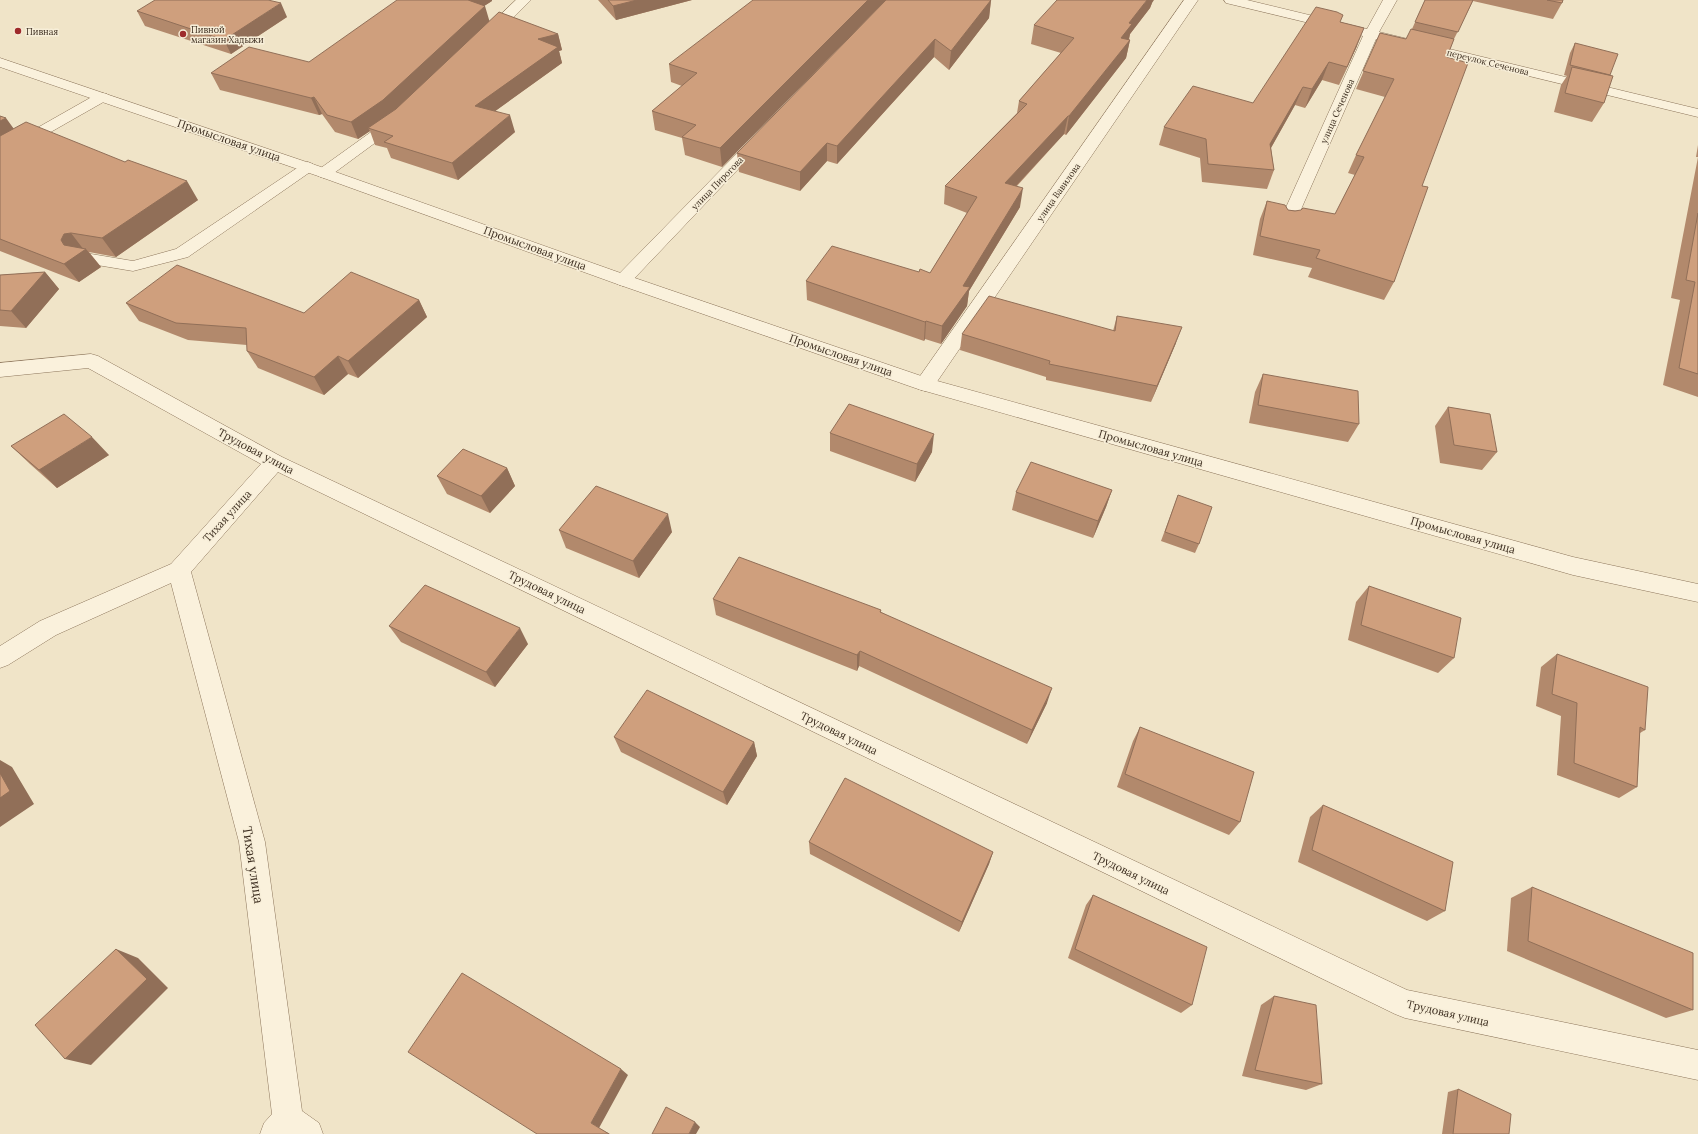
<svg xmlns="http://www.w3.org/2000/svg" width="1698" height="1134" viewBox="0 0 1698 1134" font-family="Lora,serif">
	<rect width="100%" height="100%" fill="#f0e4c8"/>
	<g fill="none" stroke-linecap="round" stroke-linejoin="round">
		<defs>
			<path id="service" d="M 102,93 L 107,94 L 109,97 L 107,100 L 5,158 L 0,159 L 0,149 L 97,94 Z
				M 308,162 L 313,164 L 316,167 L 313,170 L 188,257 L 133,271 L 79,262 L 77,258 L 79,254 L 85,253 L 133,261 L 176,249 L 303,164 Z"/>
			<path id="minor" d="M 516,0 L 531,0 L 491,39 L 486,40 L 481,39 L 479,36 L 481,33 Z
				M 1184,0 L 1198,0 L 932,389 L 925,391 L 918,389 L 915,384 L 918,379 Z
				M 1224,0 L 1247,0 L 1367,29 L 1383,0 L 1397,0 L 1379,32 L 1698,109 L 1698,117 L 1376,39 L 1295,223 L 1293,227 L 1287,228 L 1281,227 L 1279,223 L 1363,36 L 1226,3 Z
				M 397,116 L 402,117 L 404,120 L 402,123 L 330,176 L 324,178 L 318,176 L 316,173 L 318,170 L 392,117 Z
				M 758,135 L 763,137 L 766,140 L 763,143 L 629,284 L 623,286 L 617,284 L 614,280 L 617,276 L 753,137 Z
				M 91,354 L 98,356 L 282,457 L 1407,990 L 1698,1050 L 1698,1080 L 1405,1018 L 1395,1014 L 278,472 L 191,572 L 265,842 L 302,1111 L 319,1123 L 323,1134 L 260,1134 L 264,1123 L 272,1114 L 239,842 L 171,583 L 56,635 L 8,665 L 0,668 L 0,646 L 40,621 L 171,564 L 261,464 L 88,368 L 0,377 L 0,363 Z"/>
			<path id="tertiary" d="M 0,58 L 330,170 L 629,276 L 930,379 L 1573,557 L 1698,584 L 1698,602 L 1573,575 L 918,389 L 617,284 L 318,176 L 0,67 Z"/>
		</defs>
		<use href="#service" stroke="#8d765c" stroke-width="1"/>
		<use href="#minor" stroke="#8d765c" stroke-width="1"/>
		<use href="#tertiary" stroke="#8d765c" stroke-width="1"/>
		<use href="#service" fill="#faf1dc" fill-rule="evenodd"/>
		<use href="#minor" fill="#faf1dc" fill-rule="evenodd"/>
		<use href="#tertiary" fill="#faf1dc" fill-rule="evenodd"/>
	</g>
	<path fill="#b2896c" d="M 598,0 L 692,0 L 616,20 Z
		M 886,0 L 722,167 L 685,155 L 682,138 L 655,130 L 652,111 L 682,86 L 671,82 L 669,64 Z
		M 991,0 L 989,18 L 949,70 L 934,57 L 837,164 L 827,161 L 800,191 L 739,172 L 737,153 Z
		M 1425,0 L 1563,0 L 1562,3 L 1553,19 L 1473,1 L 1454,39 L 1447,57 L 1422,186 L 1394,282 L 1384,300 L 1308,277 L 1312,268 L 1253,255 L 1260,219 L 1267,201 L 1288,210 L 1335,214 L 1355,175 L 1348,173 L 1356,155 L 1385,97 L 1356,89 L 1380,33 L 1406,39 L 1412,29 Z
		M 492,1 L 484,6 L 489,22 L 558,34 L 562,50 L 559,51 L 562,63 L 495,111 L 515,132 L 458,180 L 391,158 L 387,148 L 375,145 L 370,131 L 358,139 L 335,132 L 322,114 L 319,115 L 220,90 L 211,73 L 309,62 Z
		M 1152,3 L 1150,8 L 1130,34 L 1129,40 L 1130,40 L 1126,58 L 1066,135 L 1064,134 L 1017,186 L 1020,207 L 969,291 L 967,306 L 941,344 L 925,339 L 924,341 L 807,300 L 806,281 L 919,272 L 930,273 L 967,213 L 944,204 L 945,186 L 1017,113 L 1019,101 L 1061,53 L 1031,44 L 1034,25 Z
		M 137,11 L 287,17 L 231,54 L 145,26 Z
		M 1341,22 L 1357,46 L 1339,85 L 1322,80 L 1305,108 L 1295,105 L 1271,148 L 1274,170 L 1267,189 L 1202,182 L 1200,158 L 1159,145 L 1164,127 L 1253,103 Z
		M 1575,43 L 1610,76 L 1604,103 L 1592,122 L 1554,112 L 1561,85 L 1567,76 L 1564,75 L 1570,53 Z
		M 0,116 L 14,129 L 198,200 L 116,257 L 89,252 L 101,267 L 79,282 L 0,251 Z
		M 1698,145 L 1698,397 L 1663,385 L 1680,300 L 1671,298 L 1698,157 L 1696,157 Z
		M 45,272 L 59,289 L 26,328 L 0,326 L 0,275 Z
		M 419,300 L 427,317 L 358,378 L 348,374 L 324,395 L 258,368 L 247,351 L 247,345 L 188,340 L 139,321 L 126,303 L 304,313 Z
		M 1117,316 L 1176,343 L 1151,402 L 1046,380 L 1046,377 L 960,350 L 962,334 L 1113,331 Z
		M 1263,374 L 1359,424 L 1348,442 L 1249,423 L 1255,392 Z
		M 1448,407 L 1497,452 L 1482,470 L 1440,463 L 1435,426 Z
		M 830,433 L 932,452 L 915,482 L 830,451 Z
		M 11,446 L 109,455 L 57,488 L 30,464 Z
		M 507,468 L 515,486 L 490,513 L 447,494 L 437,476 Z
		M 1112,490 L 1106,507 L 1093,538 L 1012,510 L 1016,492 Z
		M 1178,495 L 1199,544 L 1195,553 L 1161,541 Z
		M 559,530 L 672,532 L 639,578 L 566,548 Z
		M 1369,586 L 1454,658 L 1438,673 L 1348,640 L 1356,602 Z
		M 713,599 L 881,610 L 881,612 L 1047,703 L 1027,744 L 859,666 L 857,671 L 716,615 Z
		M 389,626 L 528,644 L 495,687 L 401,642 Z
		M 1557,654 L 1645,730 L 1640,733 L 1637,787 L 1619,798 L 1557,775 L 1561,716 L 1536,706 L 1541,667 Z
		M 1140,727 L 1240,822 L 1229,835 L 1117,787 L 1133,741 Z
		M 614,737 L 754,742 L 757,756 L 727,805 L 621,752 Z
		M 1323,805 L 1445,911 L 1427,921 L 1298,862 L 1310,817 Z
		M 809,842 L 993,852 L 989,864 L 959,932 L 810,854 Z
		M 1532,887 L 1693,1010 L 1666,1018 L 1507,951 L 1511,898 Z
		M 1093,895 L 1192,1005 L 1181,1013 L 1068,958 L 1086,905 Z
		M 1274,996 L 1322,1084 L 1306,1090 L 1242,1076 L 1261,1005 Z
		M 1458,1089 L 1509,1134 L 1442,1134 L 1448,1092 Z"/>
	<path fill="#916f58" d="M 466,0 L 492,0 L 492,1 L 470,15 Z
		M 637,0 L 692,0 L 616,20 L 613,6 Z
		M 868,0 L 886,0 L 722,167 L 720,148 Z
		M 991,0 L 989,18 L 949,70 L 951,51 Z
		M 1147,0 L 1154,0 L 1152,3 L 1150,8 L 1130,34 L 1128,42 L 1121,38 L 1129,23 Z
		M 281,3 L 287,17 L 231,54 L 224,40 Z
		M 485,6 L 490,23 L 390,117 L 368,128 L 370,131 L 358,139 L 351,122 Z
		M 1364,28 L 1357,46 L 1339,85 L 1347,67 Z
		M 558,34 L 562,50 L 559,51 L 562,63 L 480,122 L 475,106 L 538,39 Z
		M 935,39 L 934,57 L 837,164 L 837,146 Z
		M 1130,40 L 1126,58 L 1066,135 L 1069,116 Z
		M 1329,62 L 1322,80 L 1305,108 L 1312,89 Z
		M 1303,87 L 1295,105 L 1263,162 L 1270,144 Z
		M 314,97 L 322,114 L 319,115 L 311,98 Z
		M 510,115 L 515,132 L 458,180 L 452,163 Z
		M 1068,116 L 1064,134 L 1002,201 L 1005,183 Z
		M 6,118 L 19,136 L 0,147 L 0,121 Z
		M 827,143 L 827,161 L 800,191 L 800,172 Z
		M 187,181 L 198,200 L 116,257 L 102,238 Z
		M 1023,188 L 1020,207 L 969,291 L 967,306 L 941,344 L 942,326 L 963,286 Z
		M 71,233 L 84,250 L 86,249 L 101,267 L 79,282 L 64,264 L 64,245 L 61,240 L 64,234 Z
		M 45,272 L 59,289 L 26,328 L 11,311 Z
		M 419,300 L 427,317 L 358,378 L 348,361 Z
		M 926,321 L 925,339 L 924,341 L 925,322 Z
		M 1182,327 L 1176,343 L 1151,402 L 1157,386 Z
		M 338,356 L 348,374 L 324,395 L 314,377 Z
		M 934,434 L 932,452 L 915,482 L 917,464 Z
		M 92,437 L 109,455 L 57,488 L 39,470 Z
		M 507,468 L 515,486 L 490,513 L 481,496 Z
		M 1112,490 L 1106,507 L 1093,538 L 1098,521 Z
		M 668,514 L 672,532 L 639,578 L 633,561 Z
		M 520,628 L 528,644 L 495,687 L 486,672 Z
		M 860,651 L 859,666 L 857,671 L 857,655 Z
		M 1052,688 L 1047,703 L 1027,744 L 1032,730 Z
		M 754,742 L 757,756 L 727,805 L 723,792 Z
		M 0,760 L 12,767 L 34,804 L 0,827 Z
		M 993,852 L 989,864 L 959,932 L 962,922 Z
		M 116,949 L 138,958 L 168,988 L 91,1065 L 65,1059 Z
		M 621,1069 L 628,1075 L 599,1128 L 610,1134 L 609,1134 L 591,1123 Z
		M 695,1122 L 700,1127 L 696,1134 L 689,1134 Z"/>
	<path fill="#cf9f7d" stroke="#916f58" d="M 155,0 L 268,0 L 281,3 L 224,40 L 137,11 Z
		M 397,0 L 468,0 L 485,6 L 383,100 L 351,122 L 327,115 L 314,97 L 311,98 L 211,73 L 249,47 L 309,62 Z
		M 608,0 L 637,0 L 613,6 Z
		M 753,0 L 868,0 L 720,148 L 682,137 L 696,125 L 652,111 L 697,73 L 669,64 Z
		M 886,0 L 991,0 L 951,51 L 935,39 L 837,146 L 827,143 L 800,172 L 737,153 Z
		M 1057,0 L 1147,0 L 1129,23 L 1132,24 L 1121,38 L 1130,40 L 1069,116 L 1068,116 L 1005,183 L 1023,188 L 963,286 L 970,287 L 942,326 L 926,321 L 925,322 L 806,281 L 832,246 L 919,272 L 920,269 L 930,273 L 977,197 L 945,186 L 1027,104 L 1019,101 L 1074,38 L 1034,25 Z
		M 1425,0 L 1473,0 L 1458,32 L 1415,22 Z
		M 1547,0 L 1563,0 L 1562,3 Z
		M 1316,7 L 1337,12 L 1343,15 L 1340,22 L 1364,28 L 1347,67 L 1329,62 L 1312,89 L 1303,87 L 1270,144 L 1274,170 L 1208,164 L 1206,139 L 1164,127 L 1193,86 L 1253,103 Z
		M 499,12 L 558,34 L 538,39 L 558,47 L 475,106 L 510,115 L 452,163 L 384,142 L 393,136 L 368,128 L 396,109 Z
		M 1411,29 L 1454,39 L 1447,57 L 1468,63 L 1422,186 L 1428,187 L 1394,282 L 1316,258 L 1320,250 L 1260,236 L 1267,201 L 1285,205 L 1288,210 L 1295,211 L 1301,210 L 1303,208 L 1335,214 L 1364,157 L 1356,155 L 1394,79 L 1363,71 L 1380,33 L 1406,39 Z
		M 1575,43 L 1618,54 L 1610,75 L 1570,65 Z
		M 1572,67 L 1613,76 L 1604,103 L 1565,93 Z
		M 0,116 L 6,118 L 0,121 Z
		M 26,122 L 125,162 L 128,160 L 187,181 L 102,238 L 71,233 L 64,234 L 61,240 L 64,245 L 86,249 L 64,264 L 0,239 L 0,136 Z
		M 1698,213 L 1698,374 L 1679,368 L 1695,282 L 1686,280 Z
		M 177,265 L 304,313 L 351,272 L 419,300 L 348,361 L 338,356 L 314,377 L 247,351 L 246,328 L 176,323 L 126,303 Z
		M 45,272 L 11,311 L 0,310 L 0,275 Z
		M 989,296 L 1115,331 L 1117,316 L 1182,327 L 1157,386 L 1049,364 L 1050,361 L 962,334 Z
		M 1263,374 L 1358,391 L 1359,424 L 1258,405 Z
		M 849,404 L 934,434 L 917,464 L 830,433 Z
		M 1448,407 L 1490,414 L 1497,452 L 1454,445 Z
		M 64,414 L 92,437 L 39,470 L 11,446 Z
		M 463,449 L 507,468 L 481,496 L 437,476 Z
		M 1031,462 L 1112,490 L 1098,521 L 1016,492 Z
		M 596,486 L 668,514 L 633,561 L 559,530 Z
		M 1178,495 L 1212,507 L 1199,544 L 1165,532 Z
		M 739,557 L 881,610 L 880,612 L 1052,688 L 1032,730 L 860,651 L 857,655 L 713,599 Z
		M 425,585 L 520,628 L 486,672 L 389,626 Z
		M 1369,586 L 1461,618 L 1454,658 L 1361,625 Z
		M 1557,654 L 1648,687 L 1645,730 L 1640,727 L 1637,787 L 1574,763 L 1577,703 L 1552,694 Z
		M 647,690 L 754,742 L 723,792 L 614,737 Z
		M 1140,727 L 1254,772 L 1240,822 L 1125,774 Z
		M 0,773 L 10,791 L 0,798 Z
		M 845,778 L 993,852 L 962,922 L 809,842 Z
		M 1323,805 L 1453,862 L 1445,911 L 1312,850 Z
		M 1532,887 L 1693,953 L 1693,1010 L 1528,941 Z
		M 1093,895 L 1207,947 L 1192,1005 L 1075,949 Z
		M 116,949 L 147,979 L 65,1059 L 35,1025 Z
		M 462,973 L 621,1069 L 591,1123 L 609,1134 L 537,1134 L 408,1052 Z
		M 1274,996 L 1316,1005 L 1322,1084 L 1255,1070 Z
		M 1458,1089 L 1511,1114 L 1509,1134 L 1453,1134 Z
		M 666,1107 L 695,1122 L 689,1134 L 652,1134 Z"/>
	<g fill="#9e2a2b" stroke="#f7eed8" stroke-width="1.5">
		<circle cx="18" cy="31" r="4"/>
		<circle cx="183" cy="34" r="4"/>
	</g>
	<g text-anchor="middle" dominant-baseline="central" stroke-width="3" stroke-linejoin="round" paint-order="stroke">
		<g font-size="9" fill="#3d2e20" stroke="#f7eed8" text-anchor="start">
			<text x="191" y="29">Пивной<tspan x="191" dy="10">магазин Хадыжи</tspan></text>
			<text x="26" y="31">Пивная</text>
		</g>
		<g font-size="9" fill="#3d2e20" stroke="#f7eed8">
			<text transform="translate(1488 62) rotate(14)">переулок Сеченова</text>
			<text transform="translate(1337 111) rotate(-66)">улица Сеченова</text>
			<text transform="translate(717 183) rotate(-46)">улица Пирогова</text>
			<text transform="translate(1058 192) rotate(-55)">улица Вавилова</text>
		</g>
		<g font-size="11" fill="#3d2e20" stroke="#f7eed8">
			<text transform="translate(229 140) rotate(19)">Промысловая улица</text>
			<text transform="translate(535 248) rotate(20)">Промысловая улица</text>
			<text transform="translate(841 355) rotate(19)">Промысловая улица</text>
			<text transform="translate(1151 448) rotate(16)">Промысловая улица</text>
			<text transform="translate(256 451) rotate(28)">Трудовая улица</text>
			<text transform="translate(227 516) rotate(-48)">Тихая улица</text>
			<text transform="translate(1463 535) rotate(16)">Промысловая улица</text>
			<text transform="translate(547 592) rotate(26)">Трудовая улица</text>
			<text transform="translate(839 733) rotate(26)">Трудовая улица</text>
			<text transform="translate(1131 873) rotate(26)">Трудовая улица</text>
			<text transform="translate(1448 1013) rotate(13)">Трудовая улица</text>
		</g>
		<g font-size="13" fill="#3d2e20" stroke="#f7eed8">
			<text transform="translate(253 865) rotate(81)">Тихая улица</text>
		</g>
	</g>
</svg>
